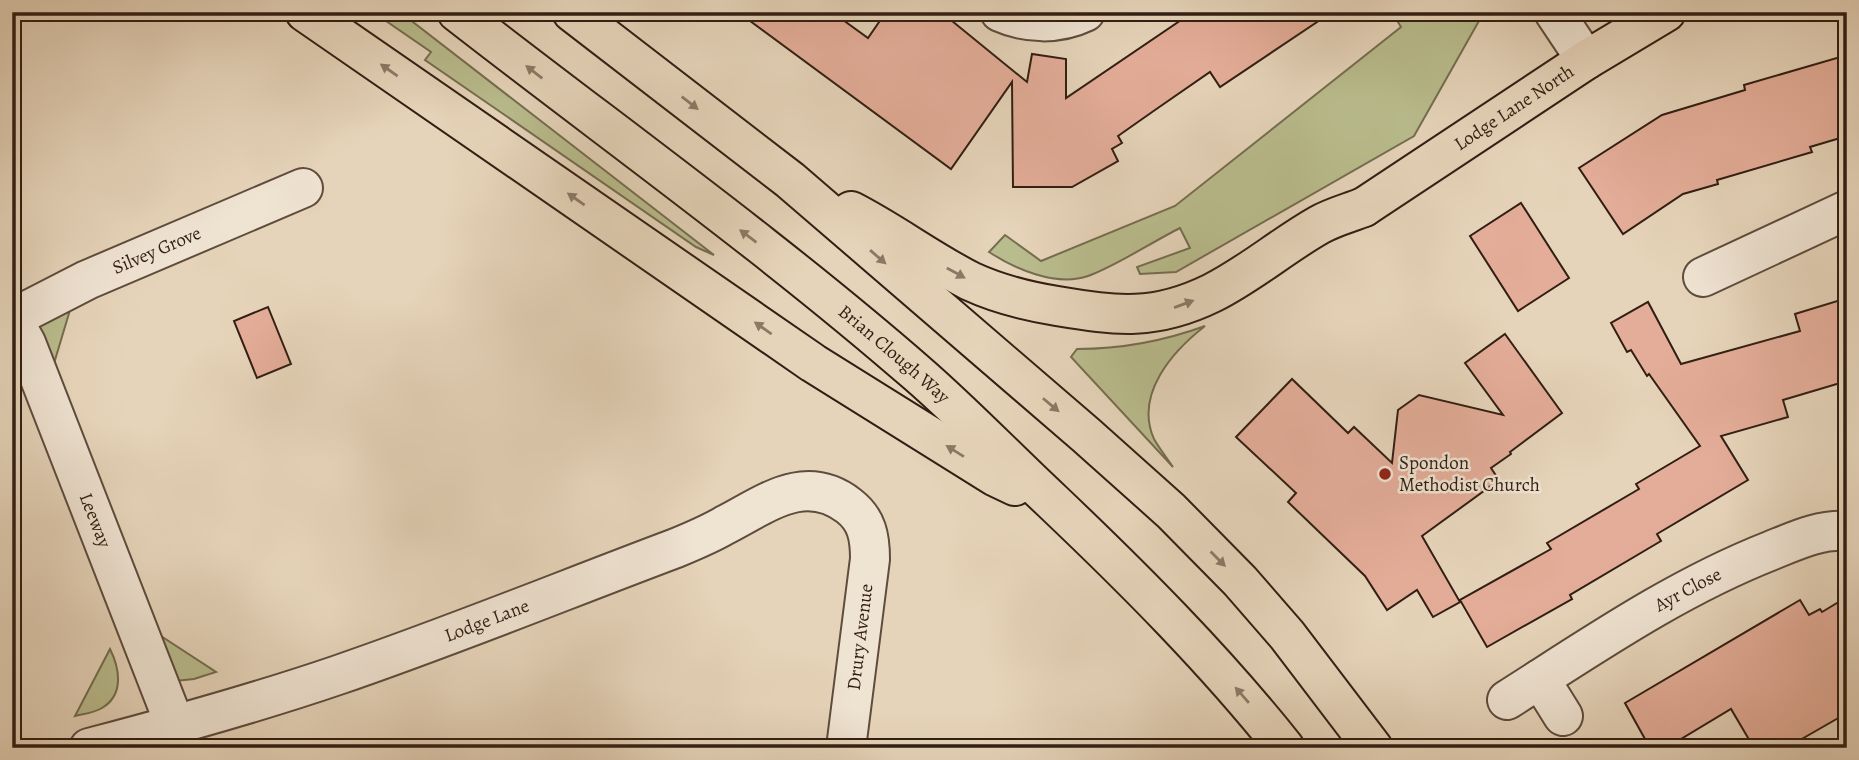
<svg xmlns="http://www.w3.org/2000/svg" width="1859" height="760" viewBox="0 0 1859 760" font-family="Alegreya,serif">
	<rect width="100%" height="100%" fill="#e6d4ba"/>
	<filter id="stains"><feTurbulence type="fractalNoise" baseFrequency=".00286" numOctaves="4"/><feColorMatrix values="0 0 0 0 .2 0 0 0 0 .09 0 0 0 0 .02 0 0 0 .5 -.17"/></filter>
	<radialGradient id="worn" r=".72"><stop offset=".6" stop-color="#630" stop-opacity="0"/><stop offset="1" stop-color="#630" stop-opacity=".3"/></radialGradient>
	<path fill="#b9bc8d" stroke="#756d50" stroke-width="2" d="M 373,12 L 400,12 L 714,255 L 696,247 L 425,60 L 431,52 Z
		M 1392,12 L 1484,12 L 1414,136 L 1176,272 L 1140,274 L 1137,267 L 1190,248 L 1180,228 C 1152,242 1116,266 1088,276 C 1056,287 1015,269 989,252 L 1005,235 L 1041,261 L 1175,206 L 1401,27 Z
		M 70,310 L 52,370 L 39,335 L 38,319 Z
		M 1205,326 C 1173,351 1134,394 1154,439 C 1159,448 1167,458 1173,467 L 1071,357 L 1077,349 C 1121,349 1164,341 1205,326 Z
		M 141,623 L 216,672 L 194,679 L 175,681 Z
		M 110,649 C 120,669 124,695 102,708 C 94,713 83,714 75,716 Z"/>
	<path fill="#e4ad99" stroke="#311e13" stroke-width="2" d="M 738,12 L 832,12 L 868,38 L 886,12 L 941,12 L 1027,82 L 1032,54 L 1066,59 L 1066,98 L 1193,12 L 1332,12 L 1220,87 L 1210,72 L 1155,110 L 1118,136 L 1122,143 L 1112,149 L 1118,161 L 1072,187 L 1013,187 L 1012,82 L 951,169 Z
		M 1847,55 L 1847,136 L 1810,147 L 1812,152 L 1717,180 L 1718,184 L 1683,194 L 1623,234 L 1579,168 L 1662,115 L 1745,90 L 1744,85 Z
		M 1521,203 L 1569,278 L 1518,311 L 1470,236 Z
		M 1847,298 L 1847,381 L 1783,400 L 1788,417 L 1721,436 L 1748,480 L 1657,534 L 1661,541 L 1570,595 L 1572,599 L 1487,647 L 1460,600 L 1551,549 L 1547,543 L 1639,489 L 1636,484 L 1700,446 L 1649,374 L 1647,376 L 1631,350 L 1627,352 L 1611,323 L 1648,302 L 1681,364 L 1800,331 L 1795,314 Z
		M 268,307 L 291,364 L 257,378 L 234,321 Z
		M 1505,334 L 1562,413 L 1510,452 L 1511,454 L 1491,468 L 1499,480 L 1422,536 L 1460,602 L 1433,617 L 1417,590 L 1387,610 L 1365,576 L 1288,502 L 1296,493 L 1236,437 L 1292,379 L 1348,433 L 1354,427 L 1392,463 L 1398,410 L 1419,395 L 1503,415 L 1465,363 Z
		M 1847,597 L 1847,713 L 1786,748 L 1754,748 L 1731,709 L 1666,748 L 1650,748 L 1625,703 L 1800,600 L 1809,615 L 1820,609 L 1822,612 Z"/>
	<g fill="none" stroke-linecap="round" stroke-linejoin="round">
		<defs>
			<g id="minor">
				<path d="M 1000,12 C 1027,24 1058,25 1085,12"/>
				<path d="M 1554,12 L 1586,60"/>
				<path d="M 1703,277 L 1847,210"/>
				<path id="s1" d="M 12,318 L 26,343 L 175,725"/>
				<path id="s2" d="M 13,318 L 87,280 L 303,188"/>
				<path d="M 1540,679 L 1563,716"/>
				<path id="s3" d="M 1507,700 C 1592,646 1676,588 1770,551 C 1795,541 1819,529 1847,531"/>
				<path id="s4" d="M 89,748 C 173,726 256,703 338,675 C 452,636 564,590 676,548 C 693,541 710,534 725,525 C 766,504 805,472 849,506 C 867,520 870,537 870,559 L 846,748"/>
			</g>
			<g id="major">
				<path id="s5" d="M 1364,207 L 1586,60 L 1666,12"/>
			</g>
			<g id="highway">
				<path d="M 305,12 L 813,363 L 994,476 L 1015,486"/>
				<path id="s6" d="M 457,12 C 611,132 771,246 918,374 C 964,414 1007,459 1052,501 C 1134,579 1214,659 1285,748"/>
				<path d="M 572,12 L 790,180 L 1086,435 L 1171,511 L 1240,581 L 1287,635 L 1373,748"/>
				<path d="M 851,211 C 892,232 929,260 970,281 C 998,294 1026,301 1057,306 C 1117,316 1155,321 1212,293 C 1250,274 1282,246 1319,225 C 1333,217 1349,213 1364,207"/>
			</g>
		</defs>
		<use href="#minor" stroke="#5e4c3d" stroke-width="42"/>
		<use href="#major" stroke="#311e13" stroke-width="42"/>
		<use href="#highway" stroke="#311e13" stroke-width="42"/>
		<use href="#minor" stroke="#efe3d2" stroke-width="38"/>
		<use href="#major" stroke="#e6d4ba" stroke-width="38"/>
		<use href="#highway" stroke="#e6d4ba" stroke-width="38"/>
	</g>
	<defs><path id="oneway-solid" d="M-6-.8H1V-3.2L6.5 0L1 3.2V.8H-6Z" transform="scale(1.75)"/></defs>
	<g fill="#8c7966">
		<use href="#oneway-solid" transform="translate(389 70) rotate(-145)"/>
		<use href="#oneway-solid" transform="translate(534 72) rotate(-142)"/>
		<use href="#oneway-solid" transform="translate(690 103) rotate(38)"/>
		<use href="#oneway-solid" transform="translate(576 199) rotate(-145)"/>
		<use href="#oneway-solid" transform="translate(748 236) rotate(-143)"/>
		<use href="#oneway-solid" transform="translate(878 257) rotate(41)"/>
		<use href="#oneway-solid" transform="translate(956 273) rotate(29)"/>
		<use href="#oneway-solid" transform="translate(1184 304) rotate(-20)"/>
		<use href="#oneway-solid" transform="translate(763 328) rotate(-145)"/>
		<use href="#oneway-solid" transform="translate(1051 405) rotate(40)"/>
		<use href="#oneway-solid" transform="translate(955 451) rotate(-148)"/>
		<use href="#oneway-solid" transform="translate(1218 559) rotate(45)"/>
		<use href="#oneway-solid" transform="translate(1242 695) rotate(-131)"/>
	</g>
	<circle fill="#8f2418" stroke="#efe3d2" stroke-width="2.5" cx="1385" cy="474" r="7"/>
	<g text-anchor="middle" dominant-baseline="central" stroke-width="5" stroke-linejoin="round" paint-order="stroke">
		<g font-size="19" fill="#311e13" stroke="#efe3d2">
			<text stroke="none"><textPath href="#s5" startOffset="180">Lodge Lane North</textPath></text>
			<text stroke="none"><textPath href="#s2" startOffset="159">Silvey Grove</textPath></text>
			<text stroke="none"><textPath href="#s6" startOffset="555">Brian Clough Way</textPath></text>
			<text stroke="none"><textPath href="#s1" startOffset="219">Leeway</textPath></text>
			<text stroke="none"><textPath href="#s3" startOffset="212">Ayr Close</textPath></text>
			<text stroke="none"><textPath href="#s4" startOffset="418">Lodge Lane</textPath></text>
			<text transform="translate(860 637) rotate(-83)">Drury Avenue</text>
		</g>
		<g font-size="19" fill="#311e13" stroke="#efe3d2" text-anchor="start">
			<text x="1399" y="463">Spondon<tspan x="1399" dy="22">Methodist Church</tspan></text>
		</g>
	</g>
	<rect width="1859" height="760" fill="none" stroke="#e6d4ba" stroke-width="42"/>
	<rect x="14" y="14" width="1831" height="732" fill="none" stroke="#311e13" stroke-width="3.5"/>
	<rect x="21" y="21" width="1817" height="718" fill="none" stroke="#311e13" stroke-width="2"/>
	<rect width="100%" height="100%" filter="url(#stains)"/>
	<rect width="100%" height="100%" fill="url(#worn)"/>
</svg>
